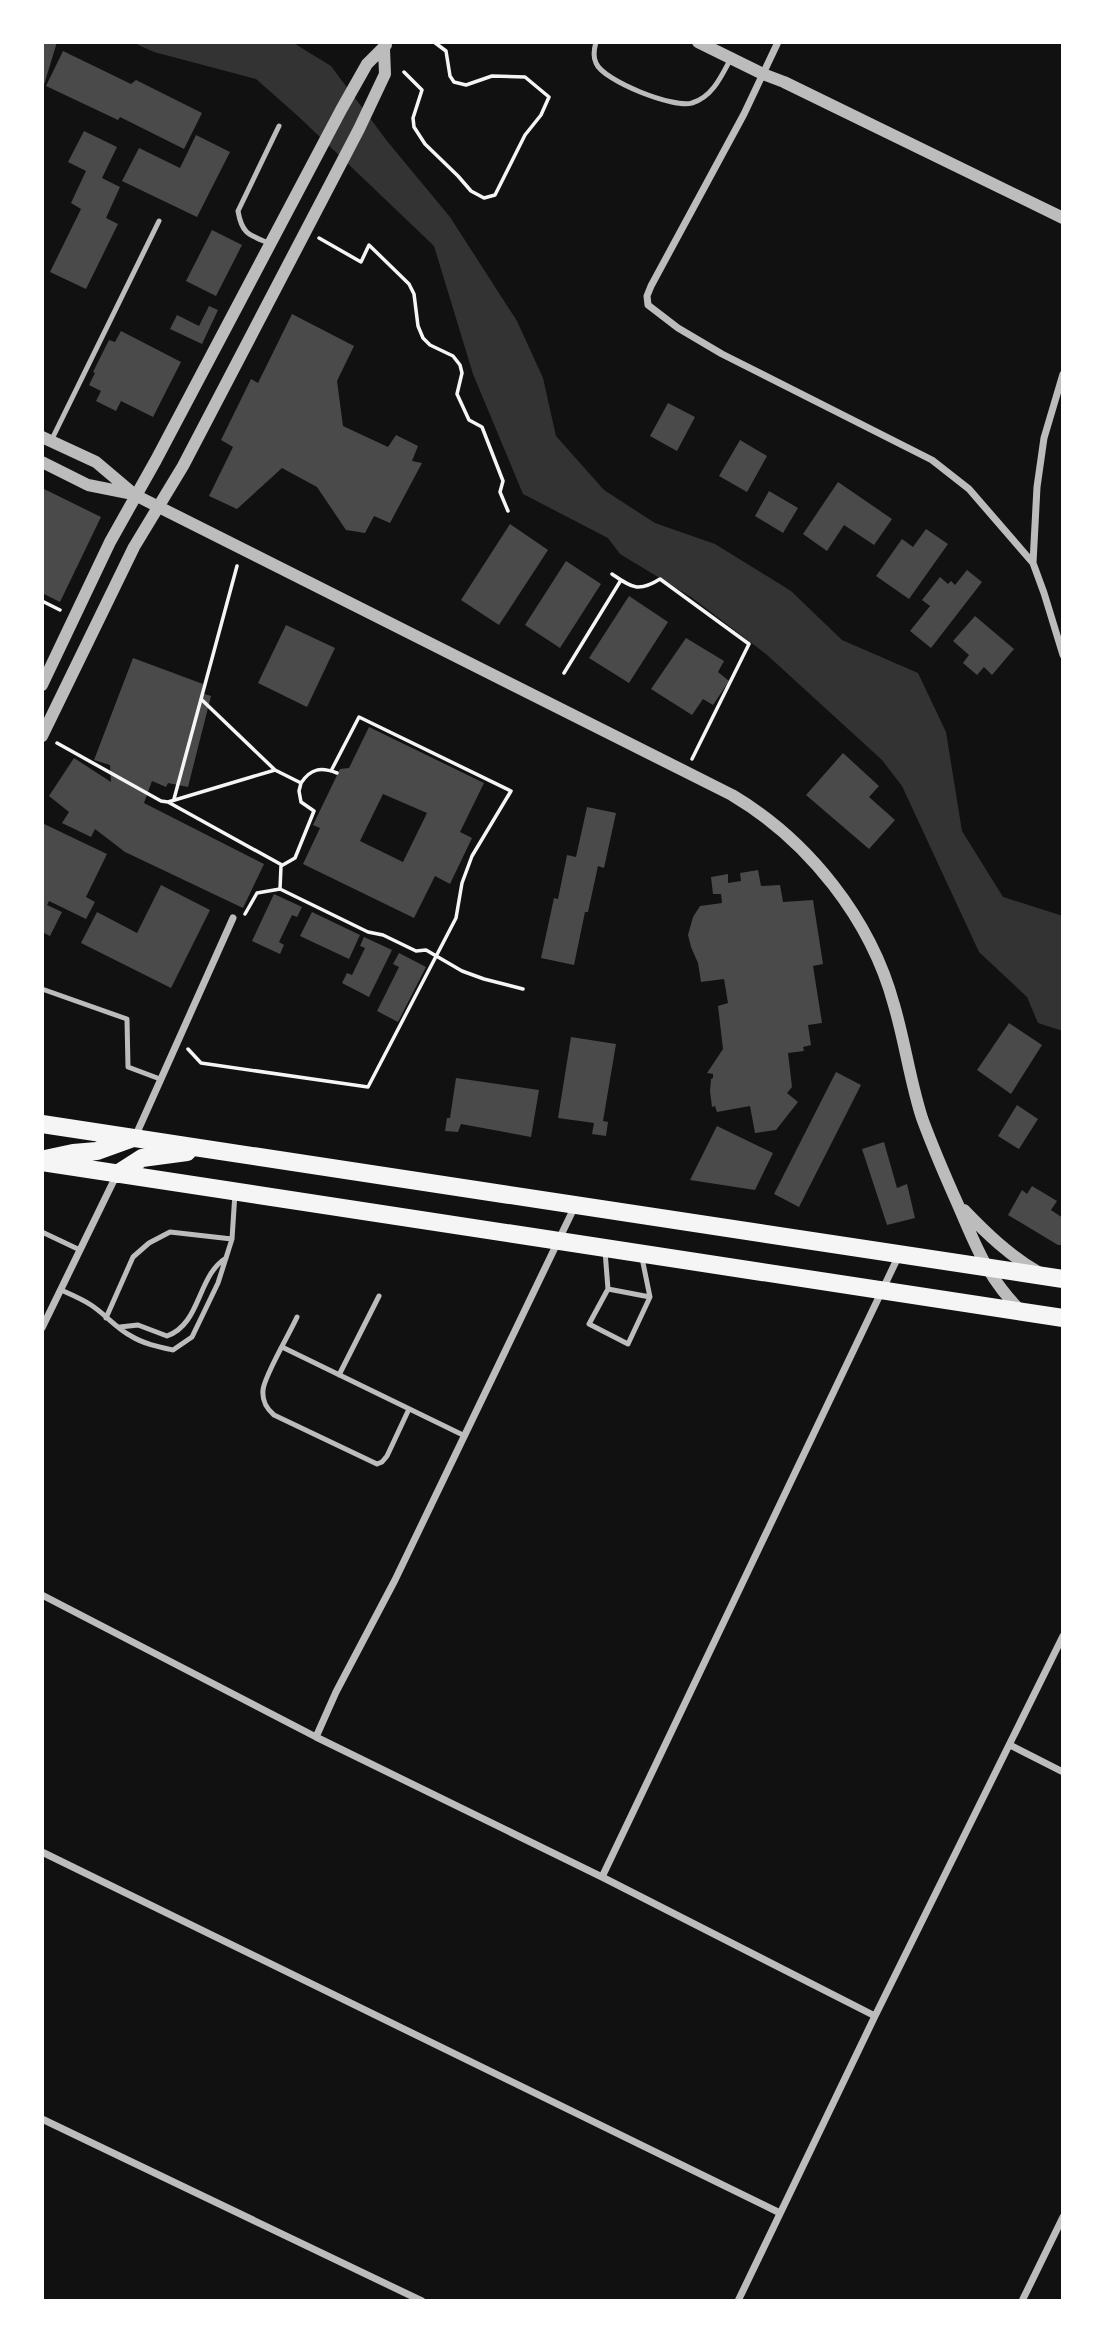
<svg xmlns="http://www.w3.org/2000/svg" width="1105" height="2343" viewBox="0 0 1105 2343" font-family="'DejaVu Sans',sans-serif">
	<rect width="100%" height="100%" fill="#111"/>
	<path fill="#333" d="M 132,42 L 292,42 L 331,66 L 387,141 L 450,217 L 517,321 L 543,378 L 556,436 L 604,490 L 655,523 L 715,544 L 791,591 L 842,640 L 918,673 L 946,732 L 962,831 L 1003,897 L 1063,916 L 1063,1031 L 1038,1023 L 1027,997 L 979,952 L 902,786 L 882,760 L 766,654 L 691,597 L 620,554 L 608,538 L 523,494 L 473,374 L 434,246 L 299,117 L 256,79 L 154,52 Z"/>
	<path fill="#4a4a4a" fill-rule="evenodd" d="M 42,42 L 57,42 L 43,88 L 42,88 Z
		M 63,51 L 131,84 L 136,80 L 202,113 L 184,149 L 120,117 L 118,120 L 46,86 Z
		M 84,131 L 117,147 L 102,178 L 120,187 L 106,218 L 118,224 L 86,289 L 50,272 L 81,209 L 71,203 L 86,171 L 68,162 Z
		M 196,135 L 230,152 L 197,217 L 122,181 L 139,148 L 180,168 Z
		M 212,230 L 242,245 L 216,296 L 186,281 Z
		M 209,306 L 218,310 L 202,344 L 170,329 L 177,315 L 199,326 Z
		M 292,314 L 354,346 L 337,381 L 343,426 L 388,447 L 396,435 L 418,446 L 412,461 L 422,463 L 390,523 L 374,516 L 365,533 L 346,530 L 317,487 L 282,468 L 237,509 L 209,496 L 233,447 L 221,440 L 251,379 L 258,383 Z
		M 121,331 L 181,362 L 153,417 L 121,401 L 116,411 L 96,401 L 101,391 L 89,385 L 95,373 L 93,372 L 109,340 L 115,342 Z
		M 668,403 L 695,417 L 677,451 L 650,436 Z
		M 740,440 L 767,456 L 747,492 L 719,476 Z
		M 838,482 L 892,519 L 874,545 L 844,525 L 827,551 L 803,534 Z
		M 42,488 L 101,517 L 60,602 L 42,593 Z
		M 769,491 L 798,508 L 783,533 L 755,516 Z
		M 510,524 L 548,550 L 499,625 L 461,600 Z
		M 926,529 L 948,544 L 909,599 L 876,576 L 902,539 L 913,547 Z
		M 566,561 L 601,584 L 560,648 L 525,625 Z
		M 967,570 L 982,582 L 931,648 L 910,631 L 930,606 L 922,600 L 940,577 L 948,584 L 951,581 L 955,585 Z
		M 629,596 L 668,622 L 629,683 L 589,658 Z
		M 975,616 L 1014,649 L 992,675 L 984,667 L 977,675 L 963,663 L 969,655 L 953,641 Z
		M 286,625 L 335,648 L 307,707 L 258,683 Z
		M 686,638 L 724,661 L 718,672 L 729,681 L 713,705 L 703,699 L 692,715 L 651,689 Z
		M 133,658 L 203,684 L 201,693 L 211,696 L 188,787 L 168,783 L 166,787 L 152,781 L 144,803 L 264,864 L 243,908 L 125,852 L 95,829 L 91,837 L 62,823 L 69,812 L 49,796 L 74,758 L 111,782 L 110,765 L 94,760 Z
		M 369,727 L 484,783 L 460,832 L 472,838 L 450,884 L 435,876 L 414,918 L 303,864 L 320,828 L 313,825 L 340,769 L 349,768 ZM 383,794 L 427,813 L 403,862 L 360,841 Z
		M 843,753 L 879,786 L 869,797 L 895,820 L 869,849 L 806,795 Z
		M 587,807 L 616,813 L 604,868 L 598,866 L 588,912 L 585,912 L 574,965 L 541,958 L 554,898 L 558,899 L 567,855 L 576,857 Z
		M 42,823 L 107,854 L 86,897 L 95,902 L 86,919 L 49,901 L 47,905 L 62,912 L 50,936 L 42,932 Z
		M 758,870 L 761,886 L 780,885 L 783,902 L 813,900 L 823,964 L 813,966 L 822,1023 L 808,1025 L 811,1045 L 803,1047 L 804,1051 L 788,1053 L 792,1087 L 787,1093 L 798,1102 L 776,1130 L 755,1133 L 750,1106 L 717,1112 L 715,1106 L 712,1107 L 710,1091 L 711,1079 L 713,1078 L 713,1074 L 707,1073 L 723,1049 L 718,1006 L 728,1003 L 724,979 L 701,982 L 698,963 L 691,947 L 688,935 L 693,917 L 700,906 L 722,903 L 721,894 L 713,894 L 711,877 L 728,874 L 728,883 L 741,881 L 740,873 Z
		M 161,885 L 210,910 L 171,988 L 81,943 L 97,912 L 137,933 Z
		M 274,894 L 302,907 L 297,917 L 292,915 L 279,942 L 284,945 L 280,954 L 252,941 Z
		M 312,912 L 360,935 L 349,959 L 300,936 Z
		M 364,937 L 392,950 L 369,997 L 342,983 L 347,973 L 352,975 L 365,948 L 360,946 Z
		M 399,953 L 426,967 L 398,1022 L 377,1011 L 399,967 L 393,964 Z
		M 1009,1023 L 1042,1045 L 1011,1094 L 977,1070 Z
		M 571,1037 L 616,1044 L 603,1121 L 608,1122 L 606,1136 L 592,1134 L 594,1123 L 558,1118 Z
		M 836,1072 L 861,1085 L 799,1207 L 774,1194 Z
		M 456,1078 L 539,1090 L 531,1137 L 461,1124 L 458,1132 L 445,1131 L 447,1118 L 450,1118 Z
		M 1017,1105 L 1038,1119 L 1019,1149 L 998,1136 Z
		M 717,1126 L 773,1153 L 755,1190 L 690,1180 Z
		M 884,1142 L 897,1188 L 907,1184 L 915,1218 L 887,1225 L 862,1149 Z
		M 1032,1186 L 1057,1201 L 1051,1210 L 1063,1218 L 1063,1245 L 1058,1245 L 1008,1215 L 1022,1190 L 1027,1194 Z"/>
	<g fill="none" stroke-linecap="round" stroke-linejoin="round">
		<path stroke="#f5f5f5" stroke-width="3.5" d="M 404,72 L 422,90 L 413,118 L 414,127 L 425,144 L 458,176 L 471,191 L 484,198 L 495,195 L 525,135 L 541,115 L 549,97 L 525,77 L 492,76 L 466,85 L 454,82 L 450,76 L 446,51 L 434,42
			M 319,238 L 361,262 L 369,245 L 409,284 L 414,294 L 418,326 L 423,338 L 430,345 L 453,356 L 460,365 L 462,373 L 457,394 L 469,420 L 482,427 L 503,481 L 500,492 L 508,511
			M 612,574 C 631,587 638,593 660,579 L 749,644 L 692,759
			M 42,601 L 60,610
			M 564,673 L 621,580
			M 202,700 L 275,770
			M 57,743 L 161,801 L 168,802 L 275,770 L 301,783 L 299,791 L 301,802 L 314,811 L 295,858 L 281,866 L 280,889
			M 301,783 C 311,768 321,767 337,773
			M 174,799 L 237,566
			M 168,802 L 282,865
			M 245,914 L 257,893 L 280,889 L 368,932 L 383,935 L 416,951 L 426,950 L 462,971 L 484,979 L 523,989
			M 188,1049 L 201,1063 L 368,1087 L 456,918 L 462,883 L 472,856 L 511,791 L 359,717 L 331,771"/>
		<path stroke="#bcbcbc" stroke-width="5" d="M 596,42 C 594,49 593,57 596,63 C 603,81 675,109 692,103 C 712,97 721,77 730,60
			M 271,244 C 250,235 242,235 238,211 L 279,126
			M 51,441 L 159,221
			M 42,989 L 127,1019 L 128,1067 L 160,1079
			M 42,1232 L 80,1250
			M 232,1239 L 235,1193
			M 605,1251 L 608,1289 L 589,1324 L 628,1344 L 650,1297 L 642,1258
			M 608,1289 L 650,1297
			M 61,1290 C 70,1294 82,1299 91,1305 C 105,1314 116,1328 131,1336 C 144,1344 159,1347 173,1350 L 192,1337 L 218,1283 L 232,1239 L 170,1232 L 149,1243 L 133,1257 L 106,1318
			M 297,1317 C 290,1333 264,1376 263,1390 C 262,1401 266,1408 274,1415 L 377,1464 L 382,1462 L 387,1456 L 409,1409
			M 120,1327 L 138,1325 L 167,1336 C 201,1324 197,1276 226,1258
			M 282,1347 L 465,1436
			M 339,1375 L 379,1296"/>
		<path stroke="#bcbcbc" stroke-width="7" d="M 778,42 L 744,114 L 651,286 L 647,296 L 648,305 L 678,328 L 722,354 L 932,460 L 969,489 L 1033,563
			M 1063,374 L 1044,438 L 1037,487 L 1033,563 L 1044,593 L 1063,655
			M 135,1137 L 233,918
			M 42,1328 L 117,1174
			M 42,1595 L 316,1737 L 602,1877 L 875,2016
			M 316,1737 L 336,1692 L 395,1580 L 575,1206
			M 1010,1745 L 1063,1772
			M 42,1852 L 780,2213
			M 602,1877 L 899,1255
			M 42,2119 L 422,2301
			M 738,2301 L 875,2016 L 1063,1636
			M 1022,2301 L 1063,2217"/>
		<path stroke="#bcbcbc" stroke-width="12" d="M 698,42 L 763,74 L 784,82 L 1063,218
			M 42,437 L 96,462 L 135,495 L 732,795 C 808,840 871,919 894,1005 C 905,1042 910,1081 922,1118 C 933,1148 946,1178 959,1207 C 976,1247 989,1280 1021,1311
			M 42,462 L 88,485 L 133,494
			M 42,685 L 110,542 L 156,460 L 341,110 L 367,64 L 386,45
			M 42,736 L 134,547 L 183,466 L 359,129 L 385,74 L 384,49
			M 964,1210 C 987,1234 1009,1255 1038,1272"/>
		<path stroke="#f5f5f5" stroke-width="18" d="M 42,1124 L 1063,1279
			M 45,1159 L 73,1153 L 97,1151 L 133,1138
			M 42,1162 L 1063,1318
			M 117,1174 L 142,1158 L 187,1152"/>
	</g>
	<rect width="1105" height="2343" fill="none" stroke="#ffffff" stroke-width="88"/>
</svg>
